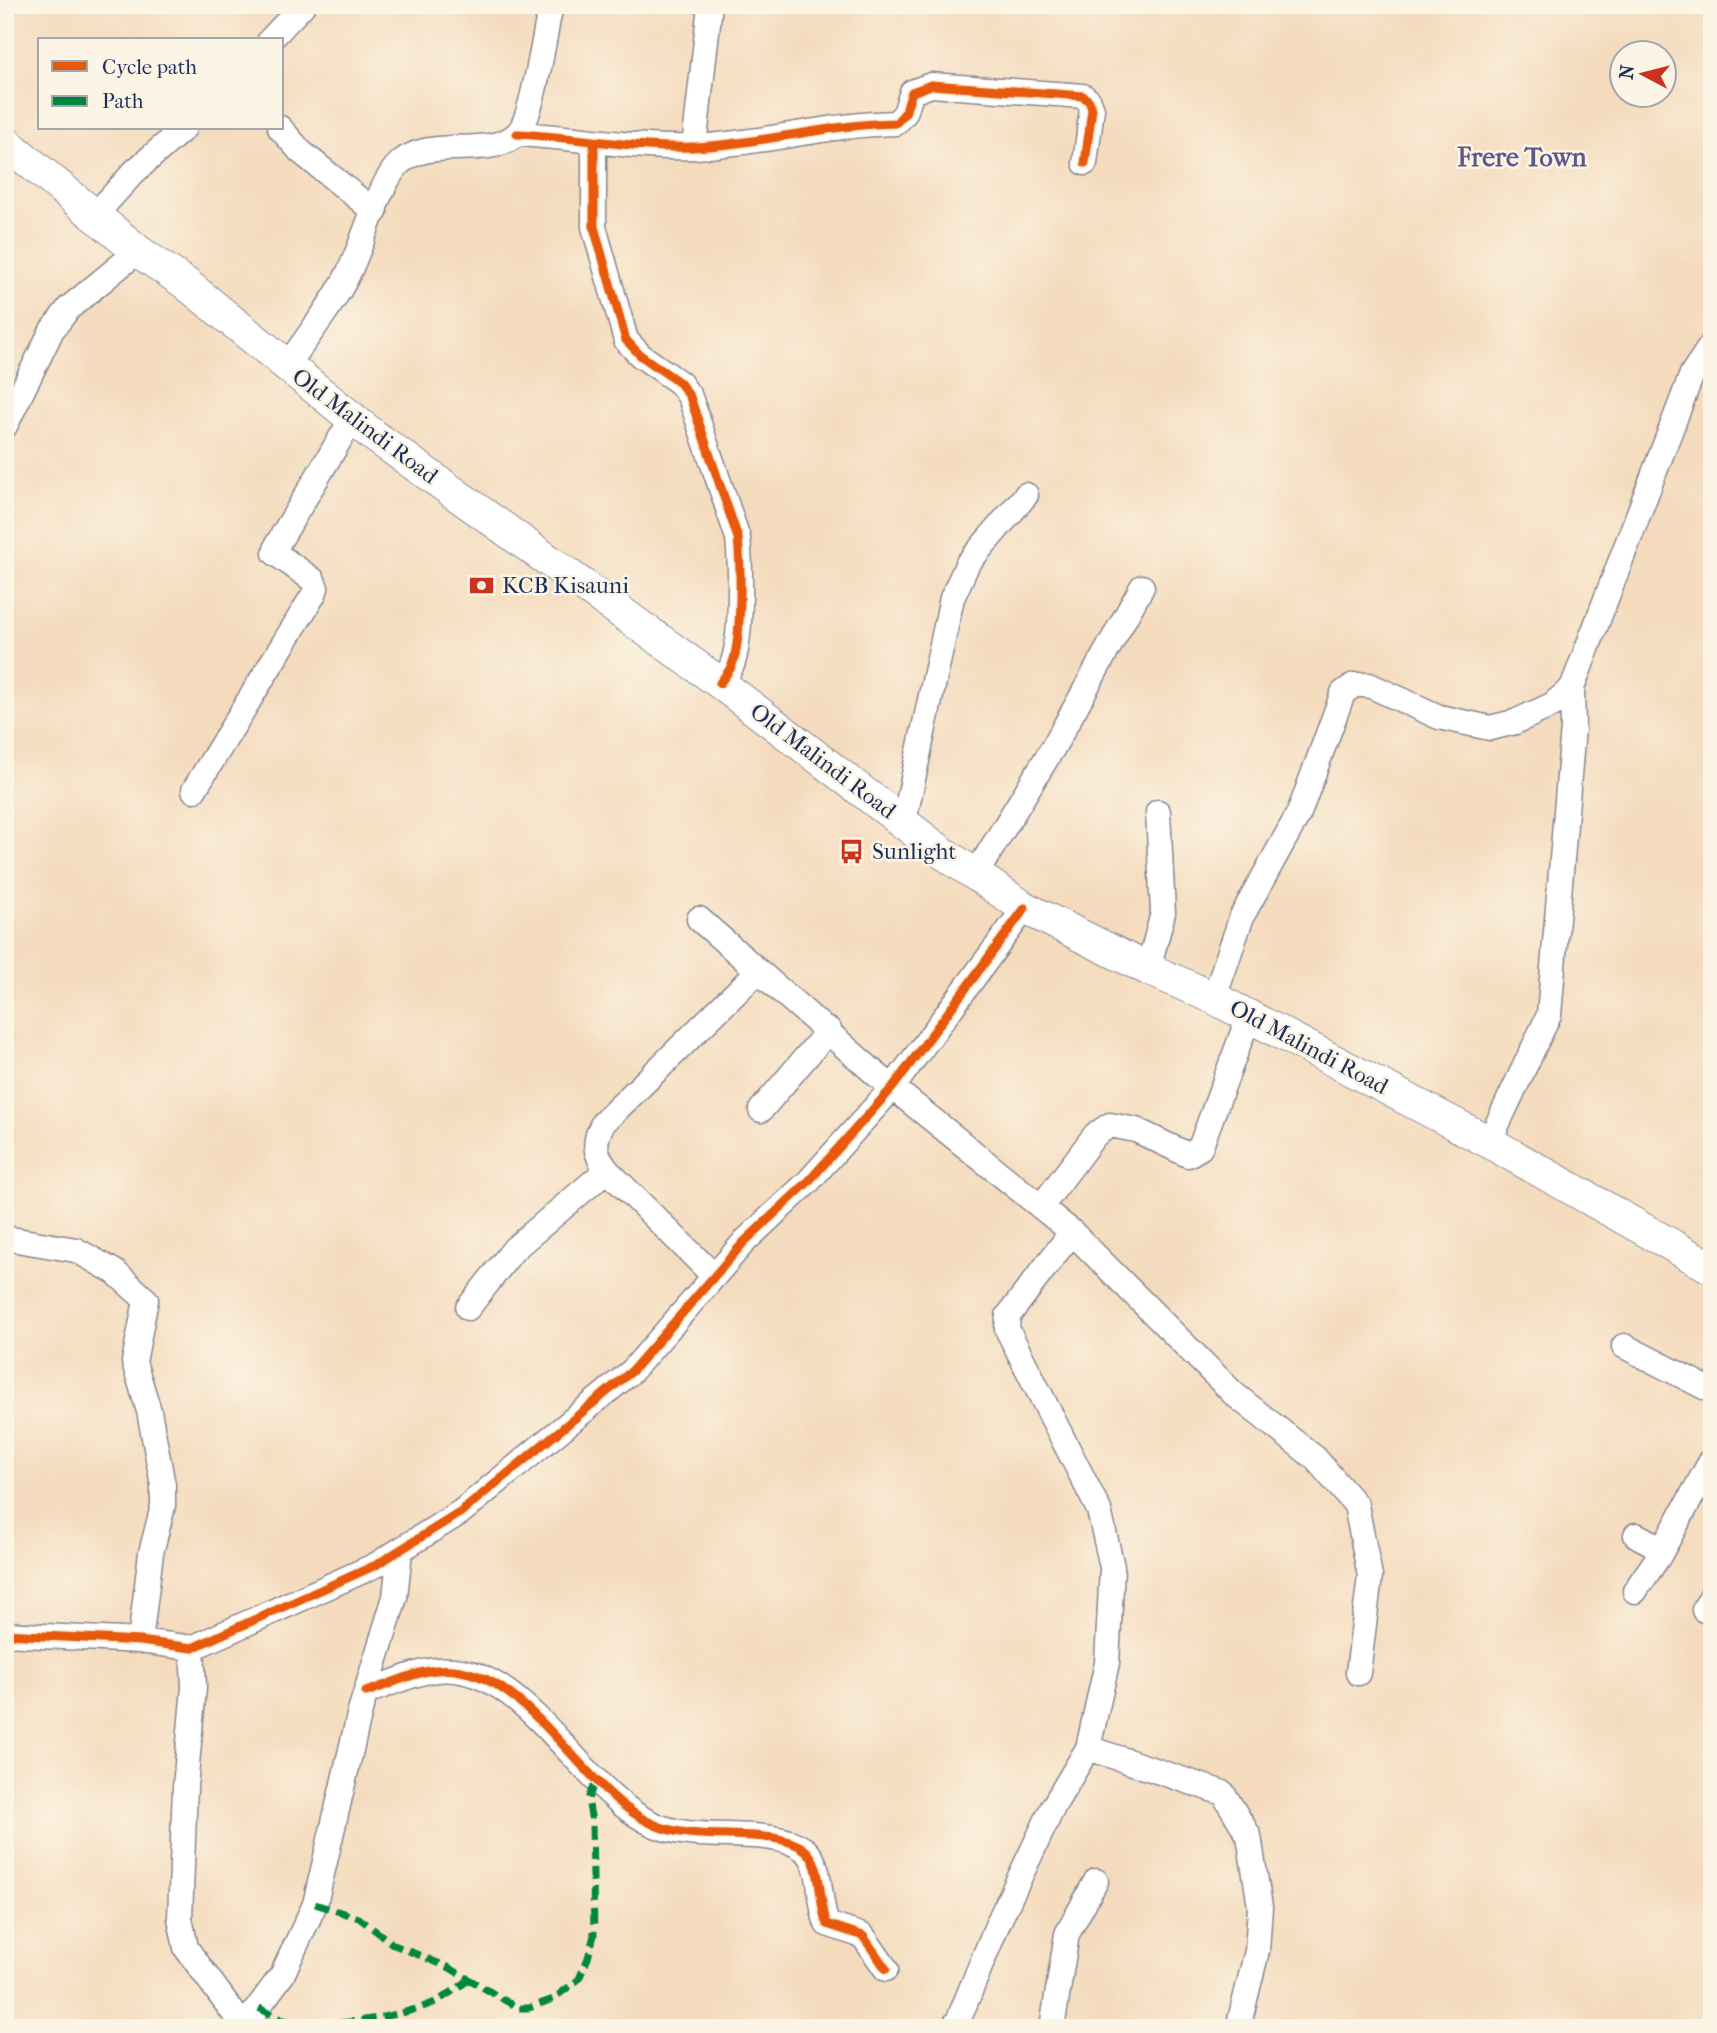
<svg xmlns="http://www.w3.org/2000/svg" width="1717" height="2033" viewBox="0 0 1717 2033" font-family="'IM FELL French Canon',serif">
	<rect width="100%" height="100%" fill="#fcf5e5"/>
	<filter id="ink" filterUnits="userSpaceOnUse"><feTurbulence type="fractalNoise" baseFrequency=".0143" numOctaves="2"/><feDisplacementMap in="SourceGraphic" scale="14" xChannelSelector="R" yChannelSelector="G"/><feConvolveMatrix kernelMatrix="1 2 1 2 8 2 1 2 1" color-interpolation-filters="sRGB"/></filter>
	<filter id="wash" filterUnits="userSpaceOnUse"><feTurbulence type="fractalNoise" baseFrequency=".00686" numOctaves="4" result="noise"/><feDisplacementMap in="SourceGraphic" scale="28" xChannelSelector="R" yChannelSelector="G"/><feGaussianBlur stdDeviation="1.57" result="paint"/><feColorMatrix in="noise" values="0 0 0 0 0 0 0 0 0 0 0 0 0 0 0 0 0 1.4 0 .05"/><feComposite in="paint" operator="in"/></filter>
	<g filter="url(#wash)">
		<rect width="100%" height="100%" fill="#f4dbbd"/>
	</g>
	<g filter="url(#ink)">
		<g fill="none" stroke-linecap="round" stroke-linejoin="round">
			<defs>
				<path id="minor" d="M 270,40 L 303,5
					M 280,128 L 301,152 L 375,212
					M 517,134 C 576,137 635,149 694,147 C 762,144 828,124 896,123 L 905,113 L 912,92 L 931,85 L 1083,96 L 1089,101 L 1092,109 L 1085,163
					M 594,142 L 594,227 L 626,340 L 640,355 L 680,383 L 690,397 L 738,538 C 741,567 742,640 732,665 C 729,672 724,677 720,683
					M 694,147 L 710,5
					M 96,214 L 134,172 L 184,128
					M 286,368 C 306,337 332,307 348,274 C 363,244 377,190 396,167 C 424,133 488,161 517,134 C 533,120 545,30 551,5
					M 5,426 L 52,330 L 69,308 L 138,251
					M 194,790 L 314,594 L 316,588 L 313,580 L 275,553 L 278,543 L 352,419
					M 904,821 L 952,598 L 968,563 L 1026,495
					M 976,874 L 1054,746 L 1142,587
					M 699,919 L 877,1075 L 1072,1232 L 1234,1394 L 1315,1458 L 1356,1505 L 1370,1576 L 1358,1673
					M 1148,969 L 1163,913 L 1158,812
					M 1214,998 L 1242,916 L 1299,813 L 1343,693 L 1354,685 L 1369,685 L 1439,717 L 1490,728 L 1515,722 L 1552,705 L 1572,688
					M 761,1110 L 829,1030
					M 1489,1142 L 1549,1015 L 1573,728 L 1572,688 L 1692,374 L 1712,344
					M 1041,1207 L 1095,1135 L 1110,1125 L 1136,1130 L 1188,1155 L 1200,1148 L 1249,1016
					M 5,1238 L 76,1250 L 115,1272 L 146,1300 L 134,1362 L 149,1411 L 163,1485 L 163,1506 L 151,1553 L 140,1641
					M 714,1276 L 607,1170 C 594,1153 593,1142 603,1123 L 757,972
					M 468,1308 L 514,1249 L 607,1170
					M 1624,1346 L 1712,1391
					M 1636,1535 L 1662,1549
					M 1635,1591 L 1659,1556 L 1712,1459
					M 1704,1610 L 1712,1595
					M 5,1634 L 140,1641 L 192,1648 L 376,1565 L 461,1512 L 632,1371 L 744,1242 L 808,1182 L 893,1087 L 1025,908
					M 192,1648 L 194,1687 L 185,1787 L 180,1918 L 186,1948 L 243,2026
					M 366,1692 C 389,1685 413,1672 437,1670 C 526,1661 581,1794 655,1825 C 698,1844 773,1825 805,1850 C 823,1864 818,1903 827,1924 L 863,1936 L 886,1969
					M 1088,1748 L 1223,1793 L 1249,1836 L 1260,1907 L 1257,1951 L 1238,2028
					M 243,2028 L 282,1975 L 315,1904 L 360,1711 L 395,1597 L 400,1551
					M 952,2028 L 958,2021 L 998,1923 L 1053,1807 L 1088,1748 L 1107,1663 L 1112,1567 L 1099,1510 L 1007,1329 L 1008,1316 L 1072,1232
					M 1052,2028 L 1067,1934 L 1096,1881"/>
				<path id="major" d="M 5,142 L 138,251 L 185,283 L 373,435 L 720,683 L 943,853 L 1025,908 L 1148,969 L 1214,998 L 1489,1142 L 1712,1268"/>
			</defs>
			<use href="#minor" stroke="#88858e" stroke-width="27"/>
			<use href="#major" stroke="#88858e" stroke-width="34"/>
			<use href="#minor" stroke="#fff" stroke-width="24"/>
			<use href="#major" stroke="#fff" stroke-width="32"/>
			<path stroke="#00873e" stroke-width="7" stroke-dasharray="14 7" stroke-linecap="butt" d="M 315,1904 L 359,1918 L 394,1945 L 448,1967 L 518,2008 L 529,2008 L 553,1999 L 579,1979 L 588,1958 L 594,1935 L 592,1822 L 588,1799 L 595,1782
				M 259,2008 C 267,2012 275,2017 283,2020 C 321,2030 397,2018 433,2003 C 446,1997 458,1987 469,1980"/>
			<defs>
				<path id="cycleway" d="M 517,134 C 576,137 635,149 694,147 C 762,144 828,124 896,123 L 905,113 L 912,92 L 931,85 L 1083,96 L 1089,101 L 1092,109 L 1085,163
					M 594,142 L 594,227 L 626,340 L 640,355 L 680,383 L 690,397 L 738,538 C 741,567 742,640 732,665 C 729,672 724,677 720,683
					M 5,1634 L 140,1641 L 192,1648 L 376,1565 L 461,1512 L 632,1371 L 744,1242 L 808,1182 L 893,1087 L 1025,908
					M 366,1692 C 389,1685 413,1672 437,1670 C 526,1661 581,1794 655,1825 C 698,1844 773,1825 805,1850 C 823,1864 818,1903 827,1924 L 863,1936 L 886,1969"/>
			</defs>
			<use href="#cycleway" stroke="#fcf5e5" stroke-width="13"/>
			<use href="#cycleway" stroke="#e8590c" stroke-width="9"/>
		</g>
	</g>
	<defs>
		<symbol id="bank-bare" viewBox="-9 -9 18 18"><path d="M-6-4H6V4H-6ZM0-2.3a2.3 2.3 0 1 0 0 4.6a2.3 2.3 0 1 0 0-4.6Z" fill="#c8321e" stroke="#fcf5e5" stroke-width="2.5" paint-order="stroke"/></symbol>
		<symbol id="bus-bare" viewBox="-9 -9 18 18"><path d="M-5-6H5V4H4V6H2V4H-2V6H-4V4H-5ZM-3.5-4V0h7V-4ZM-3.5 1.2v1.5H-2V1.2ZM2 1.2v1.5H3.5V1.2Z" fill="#c8321e" stroke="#fcf5e5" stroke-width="2.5" paint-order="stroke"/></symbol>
	</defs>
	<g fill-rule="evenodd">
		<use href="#bank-bare" x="464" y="568" width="35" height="35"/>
		<use href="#bus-bare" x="834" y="834" width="35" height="35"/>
	</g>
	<g text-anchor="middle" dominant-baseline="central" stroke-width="5" stroke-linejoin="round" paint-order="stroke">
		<g font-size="23" fill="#1b2f5e" stroke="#fcf5e5">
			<text transform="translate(365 426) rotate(37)">Old Malindi Road</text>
			<text transform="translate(823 761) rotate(37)">Old Malindi Road</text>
			<text transform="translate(1309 1047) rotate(28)">Old Malindi Road</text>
		</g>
		<g font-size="23" fill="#1b2f5e" stroke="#fcf5e5" text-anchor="start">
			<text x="502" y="585">KCB Kisauni</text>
			<text x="872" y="851">Sunlight</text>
		</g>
		<g font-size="26" font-weight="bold" fill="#60588b" stroke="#fcf5e5">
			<text x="1522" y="157">Frere Town</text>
		</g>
	</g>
	<rect width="1717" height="2033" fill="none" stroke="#fcf5e5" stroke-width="28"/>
	<rect x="38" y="38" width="245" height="91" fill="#fcf5e5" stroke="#a2a6af" stroke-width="2"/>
	<rect x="52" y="61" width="35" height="10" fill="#e8590c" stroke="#a2a6af" stroke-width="2"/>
	<text x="102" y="74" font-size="21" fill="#1b2f5e">Cycle path</text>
	<rect x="52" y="96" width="35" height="10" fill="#00873e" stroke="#a2a6af" stroke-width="2"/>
	<text x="102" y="108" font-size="21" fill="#1b2f5e">Path</text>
	<g transform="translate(1643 74) rotate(277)"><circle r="33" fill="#fcf5e5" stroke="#a2a6af" stroke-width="2"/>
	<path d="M0-5L12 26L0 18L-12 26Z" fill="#c8321e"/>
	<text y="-10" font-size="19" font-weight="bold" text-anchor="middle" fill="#1b2f5e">N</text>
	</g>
</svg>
